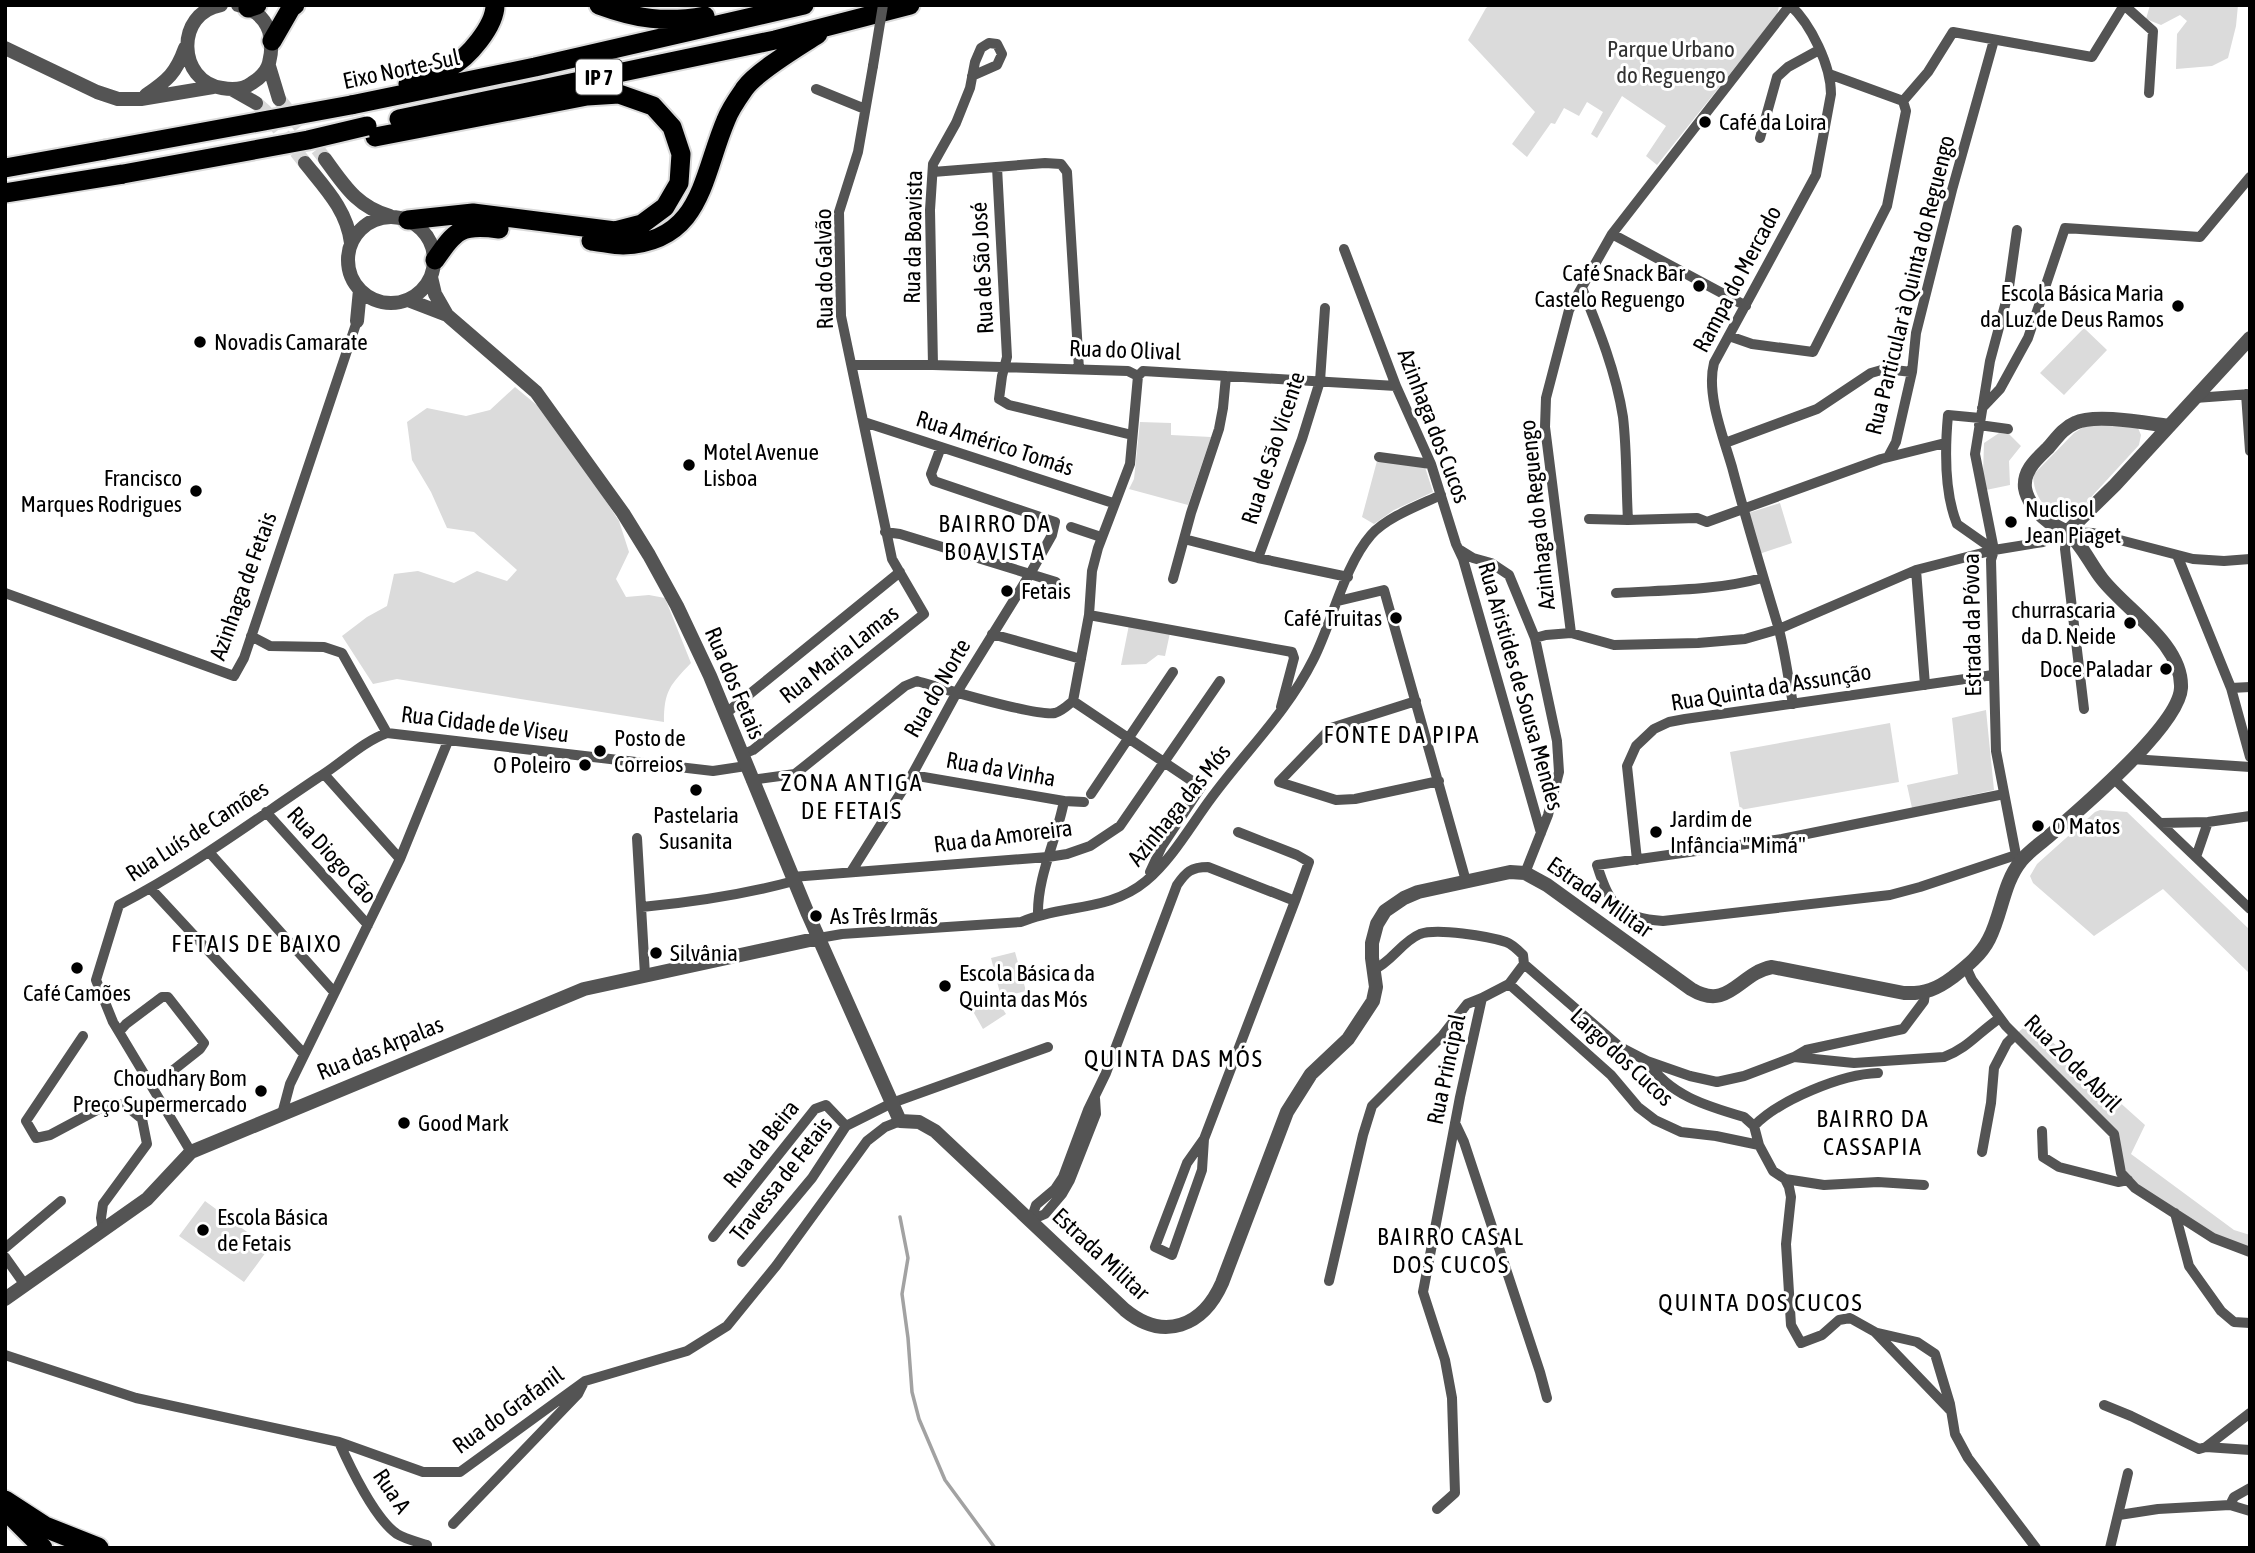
<svg xmlns="http://www.w3.org/2000/svg" width="2255" height="1553" viewBox="0 0 2255 1553" font-family="'Asap Condensed',sans-serif">
	<rect width="100%" height="100%" fill="#fff"/>
	<path fill="#dbdbdb" d="M 1491,5 L 1779,5 L 1779,6 L 1777,15 L 1657,165 L 1646,156 L 1666,126 L 1622,96 L 1597,138 L 1591,134 L 1603,112 L 1587,102 L 1579,116 L 1564,108 L 1555,124 L 1551,123 L 1527,157 L 1512,144 L 1535,112 L 1468,40 L 1486,8 Z
		M 2150,5 L 2238,5 L 2236,26 L 2228,58 L 2212,66 L 2176,69 L 2177,34 L 2187,21 L 2180,15 L 2161,25 L 2146,19 Z
		M 2084,328 L 2107,350 L 2064,395 L 2040,373 Z
		M 515,387 L 550,416 L 619,521 L 629,552 L 616,579 L 626,597 L 649,595 L 665,598 L 691,663 C 670,685 664,691 664,722 L 397,679 L 373,684 L 342,636 L 367,617 L 387,606 L 394,574 L 418,571 L 454,583 L 477,571 L 507,581 L 517,570 L 474,532 L 447,528 L 431,492 L 412,460 L 407,422 L 427,408 L 466,416 L 490,410 Z
		M 1140,422 L 1171,423 L 1171,435 L 1211,437 L 1188,505 L 1129,489 L 1134,479 Z
		M 2085,426 L 2130,426 L 2138,428 L 2141,435 L 2139,445 L 2071,519 L 2062,520 C 2045,508 2034,498 2033,475 L 2074,433 Z
		M 1999,433 L 2009,434 L 2021,446 L 2009,461 L 2010,485 L 1986,490 L 1983,475 L 1984,443 Z
		M 1377,461 L 1425,467 L 1433,492 L 1394,510 L 1374,524 L 1362,517 Z
		M 1780,503 L 1792,543 L 1756,555 L 1745,514 Z
		M 1129,625 L 1170,633 L 1165,656 L 1158,655 L 1146,664 L 1121,665 Z
		M 1986,710 L 1994,790 L 1912,808 L 1907,785 L 1958,774 L 1952,718 Z
		M 1890,723 L 1899,782 L 1740,810 L 1730,752 Z
		M 2100,810 L 2127,812 L 2250,930 L 2250,974 L 2163,889 L 2094,936 L 2033,883 L 2030,876 L 2037,864 L 2095,812 Z
		M 1015,952 L 1026,991 L 1001,997 L 991,958 Z
		M 993,994 L 1006,1014 L 983,1029 L 970,1006 Z
		M 2030,1022 L 2145,1125 L 2131,1154 L 2234,1230 L 2250,1235 L 2250,1253 L 2213,1238 L 2121,1173 L 2113,1133 L 2015,1035 Z
		M 205,1201 L 269,1248 L 244,1282 L 179,1236 Z"/>
	<g fill="none" stroke-linecap="round" stroke-linejoin="round">
		<path stroke="#a2a2a2" stroke-width="3.5" d="M 900,1217 L 908,1258 L 902,1294 L 908,1338 L 912,1392 L 919,1419 L 945,1480 L 995,1548"/>
		<path stroke="#d9d9d9" stroke-width="14" stroke-dasharray="14 7" stroke-linecap="butt" d="M 279,99 L 325,159
			M 256,103 L 265,111 L 305,163"/>
		<defs>
			<path id="trunk" d="M 599,5 C 637,19 665,23 705,16
				M 248,8 L 257,5
				M 272,41 L 291,8 L 295,5
				M 408,84 C 421,78 437,74 450,67 C 468,58 495,26 495,5
				M 351,105 L 535,67 L 804,5
				M 399,119 L 775,40 L 910,5
				M 375,137 L 587,96 L 619,94 L 653,106 L 672,127 L 681,154 L 679,183 L 665,207 L 642,224 L 615,231 L 473,213 L 408,220
				M 5,168 L 105,150
				M 5,193 L 123,174
				M 591,241 C 602,242 613,245 623,245 C 702,242 702,176 726,120 C 730,109 738,98 745,88 C 757,71 800,46 818,34
				M 435,260 C 456,230 460,224 499,229
				M 5,1510 L 43,1548"/>
			<path id="motorway" d="M 5,1501 L 45,1527 L 98,1548"/>
		</defs>
		<use href="#trunk" stroke="#dbdbdb" stroke-width="23"/>
		<use href="#motorway" stroke="#dbdbdb" stroke-width="24"/>
		<path stroke="#545454" stroke-width="10" d="M 1790,5 C 1811,24 1831,66 1831,94 L 1816,175 L 1714,363 C 1706,394 1723,436 1732,467 C 1746,520 1762,573 1778,626 C 1785,651 1788,678 1793,704
			M 2124,5 L 2153,31 L 2149,93
			M 1829,74 L 1903,101
			M 816,89 L 865,109
			M 1903,101 L 1928,72 L 1953,32 L 2092,57 L 2124,5
			M 1760,138 L 1777,77 L 1788,67 L 1819,50
			M 997,167 L 1007,357 L 1002,376 L 999,399 L 1009,405 L 1132,435
			M 933,172 L 1045,163 L 1061,164 L 1067,172 L 1079,369
			M 1612,234 L 1746,306
			M 1344,249 L 1396,386 L 1431,464 L 1456,544 L 1463,559 L 1541,833
			M 1582,288 C 1599,330 1616,372 1623,417 C 1627,451 1626,486 1628,520 L 1697,518 L 1707,522 L 1881,459 L 1945,443
			M 1729,336 L 1752,344 L 1813,352 L 1887,206 L 1906,111 L 1903,101
			M 852,365 L 933,365 L 1128,371 L 1138,376 L 1143,371 L 1396,386
			M 933,365 L 930,210 L 933,164 L 956,123 L 970,88 L 975,62 L 981,48 L 989,43 L 997,44 L 1002,54 L 997,65 L 972,76
			M 2246,394 L 2250,451
			M 2195,398 L 2250,394
			M 1982,408 L 2000,389 L 2028,338 L 2065,228 L 2200,237 L 2250,177
			M 1980,418 L 1948,415 C 1945,448 1944,492 1957,524 L 1994,550
			M 864,422 L 1113,503
			M 1979,425 L 2008,429
			M 1725,443 L 1817,409 L 1871,373 L 1885,369 L 1912,372
			M 1379,457 L 1431,464
			M 1888,457 L 1896,442 L 1912,372 L 1916,333 L 1952,190 L 1994,40
			M 1589,519 L 1628,520
			M 1071,527 L 1101,537
			M 885,532 L 900,534 L 1056,582
			M 2067,532 L 2065,549 L 2084,709
			M 1184,539 L 1258,558 L 1348,577
			M 1460,550 L 1473,558 L 1491,563 L 1509,575 L 1535,638 L 1557,741 L 1559,772 L 1552,799 L 1548,815 L 1525,873
			M 2177,555 L 2231,688 L 2250,757
			M 1258,558 L 1302,439 L 1320,381 L 1325,308
			M 1916,570 L 1925,685
			M 1173,579 L 1191,513 L 1219,429 L 1223,408 L 1226,376
			M 5,593 L 234,676 L 244,658 L 357,321
			M 1616,593 C 1664,590 1715,591 1762,578
			M 1338,601 L 1384,590 L 1466,881
			M 1089,615 L 1292,652 L 1294,658 L 1281,707
			M 1571,633 L 1545,427 L 1546,398 L 1569,310 L 1612,234 L 1790,5
			M 992,634 L 1081,659
			M 251,636 L 270,646 L 324,647 L 342,653 L 387,733
			M 1535,638 L 1546,635 L 1571,633 L 1614,645 L 1698,643 L 1745,639 L 1779,629 L 1916,570 L 1994,550 L 2043,542 L 2067,532 L 2093,533 L 2193,559 L 2224,561 L 2250,559
			M 2231,688 L 2250,687
			M 1073,701 L 1089,615 L 1092,571 L 1098,548 L 1130,464 L 1138,376
			M 1073,701 L 1201,787 L 1162,846 L 1150,872
			M 1416,701 L 1331,728 L 1279,782 L 1336,800 L 1355,799 L 1439,781
			M 725,714 L 900,572
			M 741,755 L 753,750 L 924,614 L 892,559 L 841,316 L 839,212 L 858,152 L 873,66
			M 2132,759 L 2250,767
			M 324,774 L 400,859
			M 912,775 L 1064,801 L 1084,802
			M 2114,779 L 2250,909
			M 751,780 L 795,774 L 905,686 L 917,681 C 941,688 1036,717 1055,713 C 1062,711 1067,706 1073,701
			M 1091,794 L 1173,672
			M 2004,794 L 1782,839 L 1597,865 C 1610,906 1619,918 1663,921 L 1890,895 L 1920,887 L 2016,855
			M 266,812 L 368,925
			M 2161,823 L 2208,822 L 2250,816
			M 1238,832 L 1297,855 L 1309,862 L 1295,901
			M 637,838 L 645,975
			M 209,852 L 334,992
			M 2016,855 L 1996,751 L 1991,560 L 1994,550 L 1975,454 L 1990,361 L 2008,294 L 2017,230
			M 2196,857 L 2208,822
			M 1637,860 L 1627,766 L 1636,746 L 1654,729 L 1669,722 L 1685,719 L 1993,675
			M 851,872 L 912,775 L 957,692 L 1030,574 L 1052,535 L 1055,522 L 934,481 L 931,474 L 941,447
			M 792,877 L 1048,857 L 1067,854 L 1090,846 L 1120,826 L 1220,681
			M 151,889 L 304,1054
			M 642,907 C 695,902 742,895 794,881
			M 1038,915 C 1037,876 1057,839 1064,801
			M 819,938 L 842,934 L 1021,922 C 1063,904 1109,912 1146,881 C 1173,858 1191,825 1212,797 C 1246,751 1287,712 1313,660 C 1332,623 1344,566 1371,535 C 1387,517 1420,505 1441,495
			M 1966,967 L 1972,980 L 2006,1026 L 2114,1134 L 2121,1173 L 2135,1188 L 2213,1238 L 2250,1252
			M 1373,970 C 1392,962 1401,942 1420,934 C 1437,928 1488,936 1506,942 C 1512,944 1518,950 1523,955 L 1524,964
			M 1509,984 L 1611,1075 L 1638,1107 L 1655,1120 L 1681,1132 L 1716,1136 L 1759,1145
			M 119,1032 L 126,1024 L 162,997 L 168,997 L 204,1043 L 200,1049 L 152,1087
			M 83,1036 L 26,1121 L 36,1138 L 50,1135 L 110,1103 L 125,1105 L 142,1119 L 147,1144 L 103,1204 L 101,1218 L 103,1230
			M 1794,1057 L 1806,1050 L 1903,1029 L 1924,1001 L 1925,993
			M 1647,1061 C 1669,1095 1706,1106 1744,1117 L 1754,1126 L 1759,1145 L 1773,1171 L 1785,1179 L 1789,1187 L 1791,1197 L 1786,1244 L 1791,1325 L 1801,1343 L 1822,1335 L 1839,1320 L 1850,1318 L 1875,1332 L 1951,1411
			M 282,1114 L 290,1084 L 400,859 L 448,741
			M 1455,1123 L 1464,1142 L 1540,1372 L 1547,1398
			M 1754,1126 C 1779,1100 1842,1074 1878,1073
			M 2042,1131 L 2043,1157 L 2059,1167 L 2118,1182 L 2128,1180
			M 191,1152 L 113,1022 L 96,980 L 119,905 C 189,869 253,821 319,777 C 342,763 362,742 387,733 L 713,771 L 746,766
			M 1982,1152 L 1991,1103 L 1994,1068 L 2007,1043 L 2015,1035
			M 1785,1179 L 1824,1185 L 1878,1182 L 1924,1185
			M 2175,1213 L 2189,1266 L 2221,1311 L 2234,1322 L 2250,1323
			M 1031,1220 L 1036,1205 L 1055,1189 L 1063,1177 L 1088,1110 L 1106,1073 L 1177,885 C 1186,872 1191,867 1208,867 L 1295,901 L 1204,1139 L 1187,1163 L 1155,1247 L 1172,1255 L 1202,1170 L 1204,1139
			M 1031,1220 L 1045,1214 L 1062,1194 L 1070,1180 L 1096,1114 L 1095,1098
			M 713,1237 L 815,1109 L 826,1105 L 846,1126
			M 5,1248 L 61,1201
			M 5,1257 L 25,1285
			M 742,1262 L 812,1178 L 846,1126 L 892,1103 L 1048,1047
			M 1329,1281 L 1363,1135 L 1372,1106 L 1442,1036 L 1467,1004 L 1482,998
			M 1878,1333 L 1917,1342 L 1935,1354 L 1950,1404 L 1955,1434 L 1968,1458 L 2036,1548
			M 5,1355 L 136,1398 L 339,1442 L 423,1472 L 460,1472 L 585,1381 L 687,1351 L 727,1326 L 776,1266 L 867,1141 L 885,1127 L 900,1121
			M 2104,1405 L 2131,1416 L 2199,1449 L 2206,1447 L 2250,1450
			M 339,1442 C 350,1467 375,1519 397,1534 C 405,1539 418,1542 427,1545
			M 2206,1447 L 2250,1413
			M 2230,1505 L 2250,1511
			M 1437,1509 L 1455,1493 L 1452,1398 L 1445,1360 L 1423,1292 L 1460,1097 L 1482,998 L 1509,984 L 1524,964 L 1620,1047 L 1647,1061 L 1690,1076 L 1717,1082 L 1744,1076 L 1794,1057 L 1854,1063 L 1944,1057 C 1967,1049 1980,1031 2000,1018
			M 2119,1515 L 2158,1509 L 2230,1505 L 2234,1497 L 2250,1488
			M 453,1524 L 578,1394 L 584,1382
			M 2110,1548 L 2128,1473"/>
		<path stroke="#545454" stroke-width="14" d="M 221,5 C 175,13 177,81 222,88 C 233,90 243,90 252,83 C 260,78 267,71 269,63 C 276,35 267,12 238,5
			M 5,48 L 97,92 L 118,99 L 141,99 L 213,87
			M 269,66 L 279,99
			M 233,90 L 256,103
			M 146,95 C 168,80 176,73 185,48
			M 325,159 C 344,185 357,207 390,216
			M 305,163 C 325,188 347,210 351,243
			M348 260a43 43 0 1 1 86 0a43 43 0 1 1-86 0Z
			M 431,277 L 435,294 L 447,315
			M 408,300 L 447,315 L 536,392 L 623,513 L 649,555 L 677,606 L 710,676 L 808,914 L 900,1121 L 919,1122 L 935,1131 L 1125,1310 C 1164,1342 1203,1326 1222,1283 L 1287,1112 L 1311,1074 L 1348,1039 L 1373,1001 L 1376,987 L 1372,958 L 1372,943 L 1377,924 L 1385,911 L 1404,898 L 1418,892 L 1510,872 L 1525,873 L 1547,885 L 1691,989 C 1729,1012 1739,973 1772,967 L 1904,993 C 1925,994 1937,989 1953,977 C 1967,966 1981,955 1989,939 C 2002,914 2003,883 2021,861 C 2028,852 2040,844 2049,836 C 2079,810 2179,726 2181,688 C 2183,644 2126,610 2102,579 C 2090,564 2082,544 2067,532 C 2062,528 2054,526 2049,522 C 2038,514 2027,501 2025,488 C 2023,470 2037,459 2048,448 C 2056,439 2063,428 2075,423 C 2095,413 2146,423 2169,426
			M 357,321 L 360,290
			M 2067,532 L 2115,485 L 2250,338
			M 5,1299 L 147,1199 L 191,1152 L 584,989 L 819,938"/>
		<use href="#trunk" stroke="#000" stroke-width="19"/>
		<use href="#motorway" stroke="#000" stroke-width="21"/>
		<defs>
			<path id="trunk-bridge" d="M 105,150 L 351,105
				M 123,174 L 308,140 L 367,126"/>
		</defs>
		<use href="#trunk-bridge" stroke="#dbdbdb" stroke-width="23" stroke-linecap="butt"/>
		<path stroke="#545454" stroke-width="10" d="M 873,66 L 883,5"/>
		<use href="#trunk-bridge" stroke="#000" stroke-width="19"/>
	</g>
	<g fill="#000" stroke="#fff" stroke-width="2.5">
		<circle cx="1705" cy="122" r="7"/>
		<circle cx="1699" cy="286" r="7"/>
		<circle cx="2178" cy="306" r="7"/>
		<circle cx="200" cy="342" r="7"/>
		<circle cx="689" cy="465" r="7"/>
		<circle cx="196" cy="491" r="7"/>
		<circle cx="2011" cy="522" r="7"/>
		<circle cx="1007" cy="591" r="7"/>
		<circle cx="1396" cy="618" r="7"/>
		<circle cx="2130" cy="623" r="7"/>
		<circle cx="2166" cy="669" r="7"/>
		<circle cx="600" cy="751" r="7"/>
		<circle cx="585" cy="765" r="7"/>
		<circle cx="696" cy="790" r="7"/>
		<circle cx="2038" cy="826" r="7"/>
		<circle cx="1656" cy="832" r="7"/>
		<circle cx="816" cy="916" r="7"/>
		<circle cx="656" cy="953" r="7"/>
		<circle cx="77" cy="968" r="7"/>
		<circle cx="945" cy="986" r="7"/>
		<circle cx="261" cy="1091" r="7"/>
		<circle cx="404" cy="1123" r="7"/>
		<circle cx="203" cy="1230" r="7"/>
	</g>
	<g text-anchor="middle" dominant-baseline="central" stroke-width="6" stroke-linejoin="round" paint-order="stroke">
		<rect fill="#fff" stroke="#4c4c4c" stroke-width="2" x="576" y="59.5" width="46" height="35" rx="5"/>
		<g font-size="21" font-weight="bold" fill="#000">
			<text x="599" y="77">IP 7</text>
		</g>
		<g font-size="23" fill="#323232" stroke="#fff">
			<text x="1671" y="49">Parque Urbano<tspan x="1671" dy="26">do Reguengo</tspan></text>
		</g>
		<g font-size="23" fill="#000" stroke="#fff">
			<text transform="translate(401 69) rotate(-12)">Eixo Norte-Sul</text>
			<text transform="translate(913 237) rotate(-89)">Rua da Boavista</text>
			<text transform="translate(982 268) rotate(-93)">Rua de São José</text>
			<text transform="translate(824 269) rotate(-91)">Rua do Galvão</text>
			<text transform="translate(1737 279) rotate(-62)">Rampa do Mercado</text>
			<text transform="translate(1910 285) rotate(-76)">Rua Particular à Quinta do Reguengo</text>
			<text transform="translate(1125 350) rotate(2)">Rua do Olival</text>
			<text transform="translate(1434 426) rotate(69)">Azinhaga dos Cucos</text>
			<text transform="translate(995 443) rotate(18)">Rua Américo Tomás</text>
			<text transform="translate(1273 448) rotate(-72)">Rua de São Vicente</text>
			<text transform="translate(1537 515) rotate(-96)">Azinhaga do Reguengo</text>
			<text transform="translate(243 586) rotate(-70)">Azinhaga de Fetais</text>
			<text transform="translate(1972 625) rotate(-91)">Estrada da Póvoa</text>
			<text transform="translate(839 654) rotate(-38)">Rua Maria Lamas</text>
			<text transform="translate(735 683) rotate(67)">Rua dos Fetais</text>
			<text transform="translate(1521 686) rotate(74)">Rua Aristides de Sousa Mendes</text>
			<text transform="translate(1771 687) rotate(-9)">Rua Quinta da Assunção</text>
			<text transform="translate(937 688) rotate(-60)">Rua do Norte</text>
			<text transform="translate(485 724) rotate(7)">Rua Cidade de Viseu</text>
			<text transform="translate(1001 769) rotate(10)">Rua da Vinha</text>
			<text transform="translate(1179 805) rotate(-51)">Azinhaga das Mós</text>
			<text transform="translate(197 831) rotate(-33)">Rua Luís de Camões</text>
			<text transform="translate(1003 836) rotate(-7)">Rua da Amoreira</text>
			<text transform="translate(332 855) rotate(48)">Rua Diogo Cão</text>
			<text transform="translate(1600 897) rotate(35)">Estrada Militar</text>
			<text transform="translate(380 1048) rotate(-22)">Rua das Arpalas</text>
			<text transform="translate(1622 1057) rotate(43)">Largo dos Cucos</text>
			<text transform="translate(2073 1063) rotate(45)">Rua 20 de Abril</text>
			<text transform="translate(1446 1069) rotate(-78)">Rua Principal</text>
			<text transform="translate(761 1144) rotate(-51)">Rua da Beira</text>
			<text transform="translate(781 1179) rotate(-52)">Travessa de Fetais</text>
			<text transform="translate(1101 1254) rotate(43)">Estrada Militar</text>
			<text transform="translate(508 1410) rotate(-36)">Rua do Grafanil</text>
			<text transform="translate(392 1491) rotate(56)">Rua A</text>
		</g>
		<g font-size="23" fill="#000" stroke="#fff" text-anchor="start">
			<text x="1719" y="122">Café da Loira</text>
			<text x="1685" y="273" text-anchor="end">Café Snack Bar<tspan x="1685" dy="26">Castelo Reguengo</tspan></text>
			<text x="2164" y="293" text-anchor="end">Escola Básica Maria<tspan x="2164" dy="26">da Luz de Deus Ramos</tspan></text>
			<text x="214" y="342">Novadis Camarate</text>
			<text x="703" y="452">Motel Avenue<tspan x="703" dy="26">Lisboa</tspan></text>
			<text x="182" y="478" text-anchor="end">Francisco<tspan x="182" dy="26">Marques Rodrigues</tspan></text>
			<text x="2025" y="509">Nuclisol<tspan x="2025" dy="26">Jean Piaget</tspan></text>
			<text x="1021" y="591">Fetais</text>
			<text x="2116" y="610" text-anchor="end">churrascaria<tspan x="2116" dy="26">da D. Neide</tspan></text>
			<text x="1382" y="618" text-anchor="end">Café Truitas</text>
			<text x="2152" y="669" text-anchor="end">Doce Paladar</text>
			<text x="614" y="738">Posto de<tspan x="614" dy="26">Correios</tspan></text>
			<text x="571" y="765" text-anchor="end">O Poleiro</text>
			<text x="696" y="815" text-anchor="middle">Pastelaria<tspan x="696" dy="26">Susanita</tspan></text>
			<text x="1670" y="819">Jardim de<tspan x="1670" dy="26">Infância "Mimá"</tspan></text>
			<text x="2052" y="826">O Matos</text>
			<text x="830" y="916">As Três Irmãs</text>
			<text x="670" y="953">Silvânia</text>
			<text x="959" y="973">Escola Básica da<tspan x="959" dy="26">Quinta das Mós</tspan></text>
			<text x="77" y="993" text-anchor="middle">Café Camões</text>
			<text x="247" y="1078" text-anchor="end">Choudhary Bom<tspan x="247" dy="26">Preço Supermercado</tspan></text>
			<text x="418" y="1123">Good Mark</text>
			<text x="217" y="1217">Escola Básica<tspan x="217" dy="26">de Fetais</tspan></text>
		</g>
		<g font-size="24" letter-spacing="2" fill="#000" stroke="#fff">
			<text x="995" y="523">BAIRRO DA<tspan x="995" dy="28">BOAVISTA</tspan></text>
			<text x="1402" y="734">FONTE DA PIPA</text>
			<text x="852" y="782">ZONA ANTIGA<tspan x="852" dy="28">DE FETAIS</tspan></text>
			<text x="257" y="943">FETAIS DE BAIXO</text>
			<text x="1174" y="1058">QUINTA DAS MÓS</text>
			<text x="1873" y="1118">BAIRRO DA<tspan x="1873" dy="28">CASSAPIA</tspan></text>
			<text x="1451" y="1236">BAIRRO CASAL<tspan x="1451" dy="28">DOS CUCOS</tspan></text>
			<text x="1761" y="1302">QUINTA DOS CUCOS</text>
		</g>
	</g>
	<rect width="2255" height="1553" fill="none" stroke="#000000" stroke-width="14"/>
</svg>
